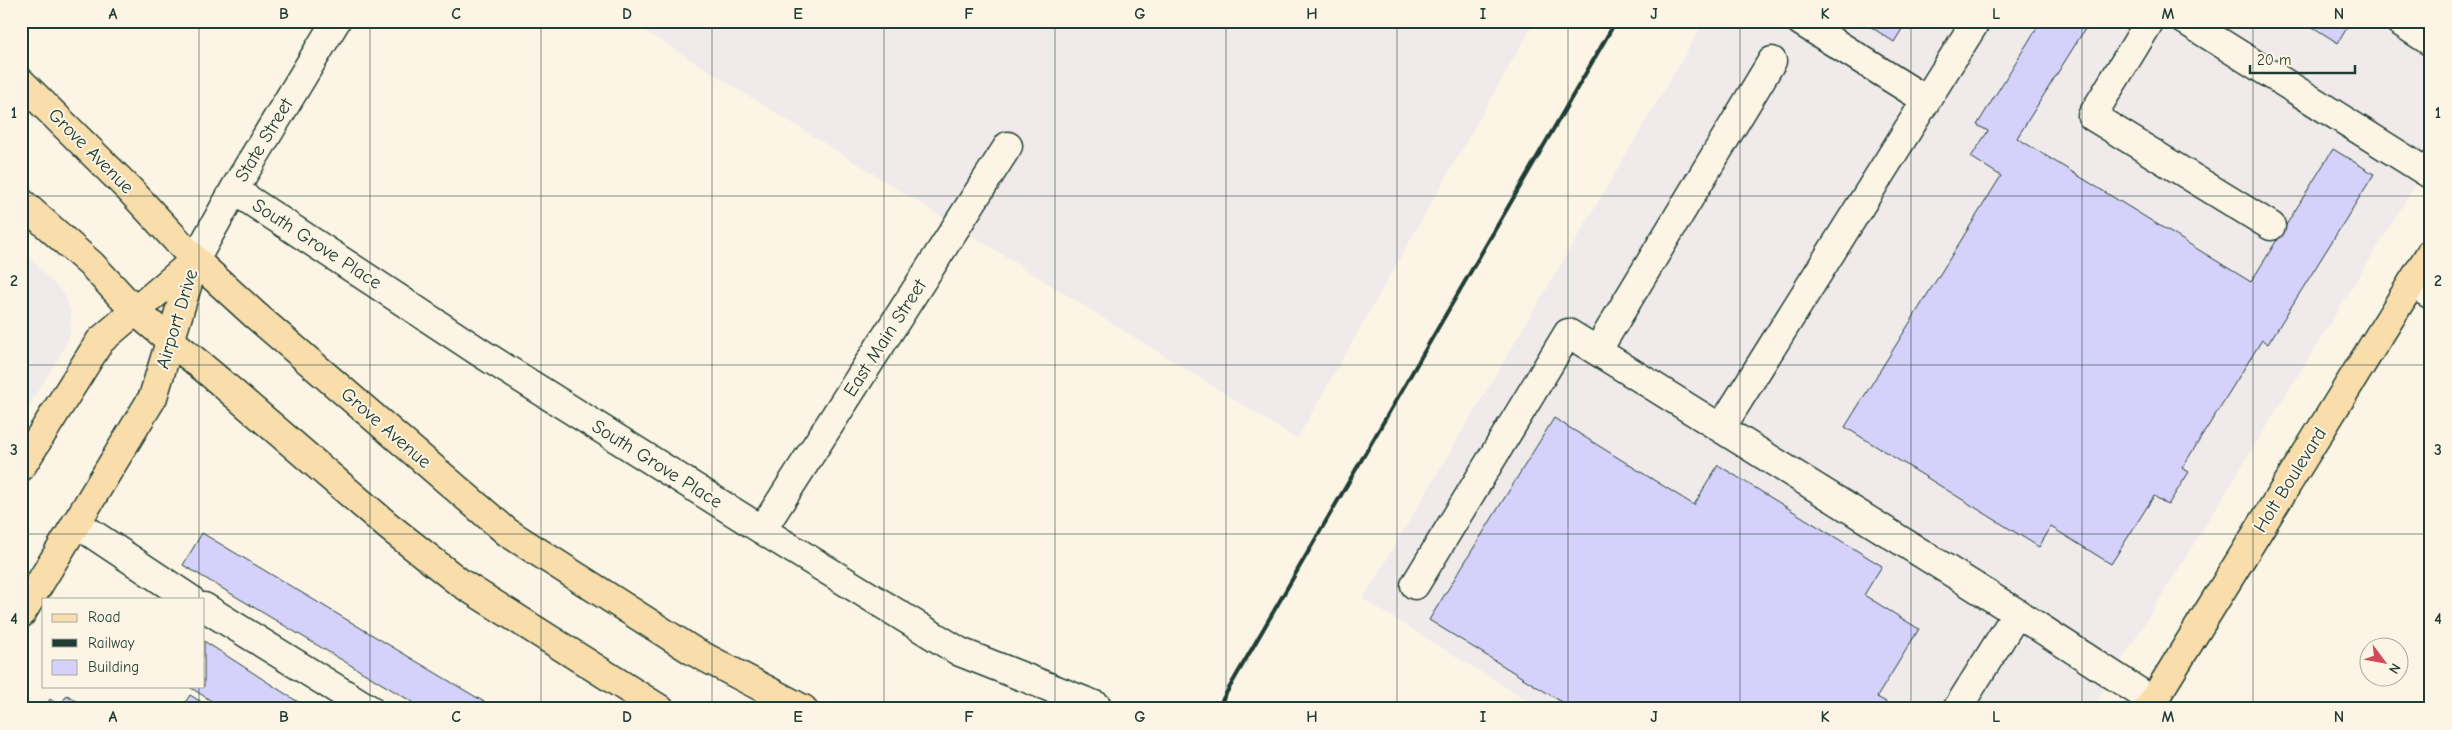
<svg xmlns="http://www.w3.org/2000/svg" width="2452" height="730" viewBox="0 0 2452 730" font-family="'Comic Neue',sans-serif">
	<rect width="100%" height="100%" fill="#fcf5e5"/>
	<filter id="ink" filterUnits="userSpaceOnUse"><feTurbulence type="fractalNoise" baseFrequency=".02" numOctaves="2"/><feDisplacementMap in="SourceGraphic" scale="10" xChannelSelector="R" yChannelSelector="G"/><feConvolveMatrix kernelMatrix="1 2 1 2 8 2 1 2 1" color-interpolation-filters="sRGB"/></filter>
	<g filter="url(#ink)">
		<path fill="#f0eaeb" d="M 629,21 L 1535,21 L 1297,439 Z
			M 1705,21 L 2431,21 L 2431,160 L 2092,709 L 1541,709 L 1363,599 Z
			M 21,249 L 66,296 L 71,313 L 70,334 L 61,354 L 21,418 Z"/>
		<path fill="#d5d1fa" stroke="#1f3d34" d="M 1862,21 L 1907,21 L 1894,42 Z
			M 2041,21 L 2090,21 L 2017,138 L 2251,282 L 2333,149 L 2374,174 L 2268,344 L 2262,340 L 2182,468 L 2189,472 L 2168,505 L 2154,496 L 2111,564 L 2051,527 L 2039,547 L 1845,427 L 2001,176 L 1971,157 L 1988,131 L 1977,125 Z
			M 2303,21 L 2351,21 L 2338,43 Z
			M 1554,418 L 1694,505 L 1718,465 L 1882,566 L 1864,595 L 1919,629 L 1877,697 L 1886,702 L 1882,709 L 1573,709 L 1429,620 Z
			M 202,533 L 496,709 L 424,709 L 183,565 Z
			M 204,641 L 309,709 L 224,709 L 188,686 L 204,686 Z
			M 67,695 L 89,709 L 44,709 L 50,699 L 60,706 Z
			M 190,695 L 213,709 L 181,709 Z"/>
		<g fill="none" stroke-linecap="round" stroke-linejoin="round">
			<defs>
				<path id="minor" d="M 1800,21 L 1926,100
					M 2150,21 L 2092,116 L 2271,226
					M 2186,21 L 2431,175
					M 2399,21 L 2431,42
					M 1772,61 L 1597,351 L 2017,613 L 2153,701
					M 234,190 L 481,353 L 778,540 L 960,652 L 1097,706
					M 195,260 L 234,190 L 336,21
					M 2412,283 L 2431,295
					M 1721,428 L 1976,21
					M 76,523 L 190,599
					M 762,530 L 1008,146
					M 1415,585 L 1568,333 L 1597,351
					M 204,607 L 369,709
					M 1957,709 L 2017,613"/>
				<path id="major" d="M 21,82 L 130,190 L 195,260 L 254,314 L 507,532 L 693,651 L 803,709
					M 21,202 L 92,265 L 135,311 L 211,374 L 388,526 L 459,582 L 660,709
					M 21,467 L 100,341 L 195,260
					M 21,614 L 153,397 L 195,260
					M 2148,709 L 2431,252"/>
			</defs>
			<use href="#minor" stroke="#1f3d34" stroke-width="31"/>
			<use href="#major" stroke="#1f3d34" stroke-width="31"/>
			<use href="#minor" stroke="#fcf5e5" stroke-width="28"/>
			<use href="#major" stroke="#f9deab" stroke-width="28"/>
			<path stroke="#1f3d34" stroke-width="4" d="M 1217,709 L 1616,21"/>
		</g>
	</g>
	<path fill="none" stroke="#1f3d34" stroke-width="1" stroke-opacity="0.55" d="M 199,21 L 199,599M 370,21 L 370,709M 541,21 L 541,709M 712,21 L 712,709M 884,21 L 884,709M 1055,21 L 1055,709M 1226,21 L 1226,709M 1397,21 L 1397,709M 1568,21 L 1568,709M 1740,21 L 1740,709M 1911,21 L 1911,709M 2082,21 L 2082,709M 2253,21 L 2253,709M 21,196 L 2431,196M 21,365 L 2431,365M 21,534 L 2431,534M 199,686 L 199,709"/>
	<g text-anchor="middle" dominant-baseline="central" stroke-width="4" stroke-linejoin="round" paint-order="stroke">
		<g font-size="19" fill="#1f3d34" stroke="#fcf5e5">
			<text transform="translate(264 140) rotate(-59)">State Street</text>
			<text transform="translate(91 151) rotate(45)">Grove Avenue</text>
			<text transform="translate(317 244) rotate(33)">South Grove Place</text>
			<text transform="translate(177 319) rotate(-73)">Airport Drive</text>
			<text transform="translate(885 338) rotate(-57)">East Main Street</text>
			<text transform="translate(386 428) rotate(41)">Grove Avenue</text>
			<text transform="translate(657 464) rotate(32)">South Grove Place</text>
			<text transform="translate(2290 480) rotate(-58)">Holt Boulevard</text>
		</g>
	</g>
	<rect width="2452" height="730" fill="none" stroke="#fcf5e5" stroke-width="55"/>
	<rect x="42" y="598" width="162" height="90" fill="#fcf5e5" stroke="#a4ab9e"/>
	<rect x="52" y="614" width="25" height="8" fill="#f9deab" stroke="#a4ab9e"/>
	<text x="88" y="622" font-size="15" fill="#1f3d34">Road</text>
	<rect x="52" y="639" width="25" height="8" fill="#1f3d34" stroke="#a4ab9e"/>
	<text x="88" y="648" font-size="15" fill="#1f3d34">Railway</text>
	<rect x="52" y="660" width="25" height="15" fill="#d5d1fa" stroke="#a4ab9e"/>
	<text x="88" y="672" font-size="15" fill="#1f3d34">Building</text>
	<g transform="translate(2384 662) rotate(122)"><circle r="24" fill="#fcf5e5" stroke="#a4ab9e"/>
	<path d="M0-4L9 19L0 12L-9 19Z" fill="#d1495b"/>
	<text y="-8" font-size="14" font-weight="bold" text-anchor="middle" fill="#1f3d34">N</text>
	</g>
	<path d="M2250 65v8h105v-8" fill="none" stroke="#1f3d34" stroke-width="2.5"/>
	<text x="2257" y="65" font-size="15" fill="#1f3d34" stroke="#fcf5e5" stroke-width="4" paint-order="stroke">20 m</text>
	<rect x="28" y="28" width="2396" height="674" fill="none" stroke="#1f3d34" stroke-width="2"/>
	<g font-size="16" text-anchor="middle" font-weight="bold" fill="#1f3d34">
		<text x="113" y="19">A</text>
		<text x="284" y="19">B</text>
		<text x="456" y="19">C</text>
		<text x="627" y="19">D</text>
		<text x="798" y="19">E</text>
		<text x="969" y="19">F</text>
		<text x="1140" y="19">G</text>
		<text x="1312" y="19">H</text>
		<text x="1483" y="19">I</text>
		<text x="1654" y="19">J</text>
		<text x="1825" y="19">K</text>
		<text x="1996" y="19">L</text>
		<text x="2168" y="19">M</text>
		<text x="2339" y="19">N</text>
		<text x="14" y="118">1</text>
		<text x="2438" y="118">1</text>
		<text x="14" y="286">2</text>
		<text x="2438" y="286">2</text>
		<text x="14" y="455">3</text>
		<text x="2438" y="455">3</text>
		<text x="14" y="624">4</text>
		<text x="2438" y="624">4</text>
		<text x="113" y="722">A</text>
		<text x="284" y="722">B</text>
		<text x="456" y="722">C</text>
		<text x="627" y="722">D</text>
		<text x="798" y="722">E</text>
		<text x="969" y="722">F</text>
		<text x="1140" y="722">G</text>
		<text x="1312" y="722">H</text>
		<text x="1483" y="722">I</text>
		<text x="1654" y="722">J</text>
		<text x="1825" y="722">K</text>
		<text x="1996" y="722">L</text>
		<text x="2168" y="722">M</text>
		<text x="2339" y="722">N</text>
	</g>
</svg>
